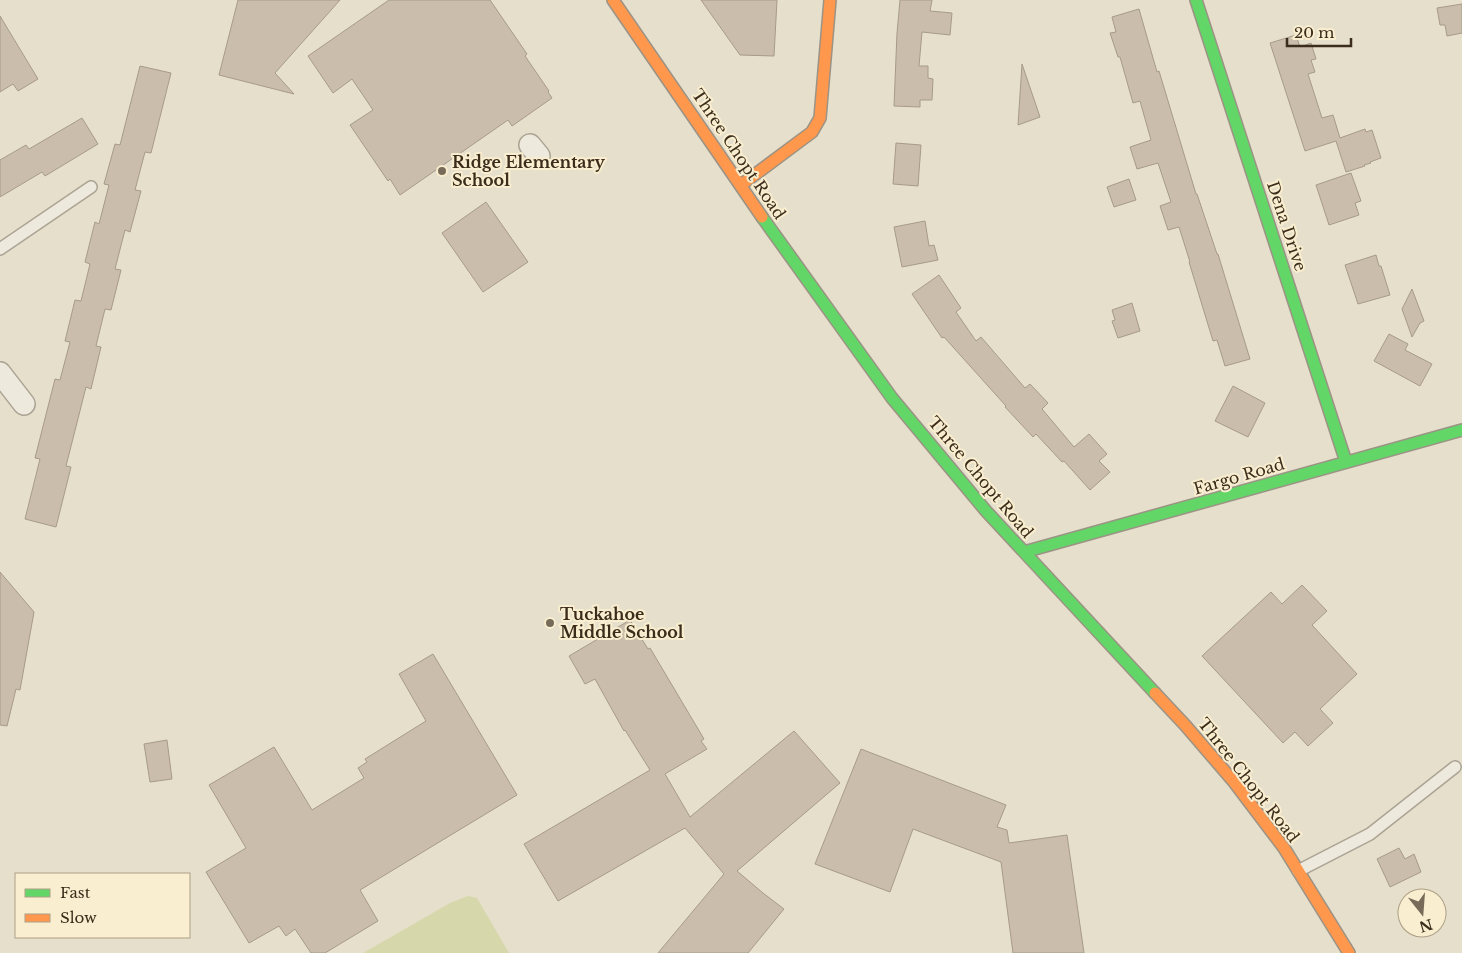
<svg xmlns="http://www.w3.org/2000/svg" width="1462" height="953" viewBox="0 0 1462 953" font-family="'Libre Baskerville',serif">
	<rect width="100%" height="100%" fill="#e6dfcb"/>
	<path fill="#d6d8ac" d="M 468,896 L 477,898 L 509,953 L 363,953 L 450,903 Z"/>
	<path fill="#cabdac" stroke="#a79a8a" d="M 238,0 L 340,0 L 275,73 L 294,94 L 219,75 Z
		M 389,0 L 490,0 L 527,54 L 525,56 L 549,91 L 548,92 L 552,98 L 512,126 L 508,120 L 400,195 L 390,179 L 388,181 L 350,125 L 373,110 L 352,79 L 333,93 L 308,56 Z
		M 701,0 L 777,0 L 774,56 L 740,55 Z
		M 900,0 L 932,0 L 930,11 L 952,13 L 950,35 L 922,32 L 919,66 L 928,66 L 928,78 L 933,79 L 932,100 L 920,100 L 920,107 L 894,106 L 897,33 Z
		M 1462,4 L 1462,33 L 1447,36 L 1445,25 L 1440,25 L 1437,8 Z
		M 1139,9 L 1157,72 L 1159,71 L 1196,194 L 1197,194 L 1217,254 L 1218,254 L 1250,359 L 1225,366 L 1217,340 L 1213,341 L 1189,262 L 1190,262 L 1179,227 L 1168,230 L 1160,206 L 1171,202 L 1158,163 L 1137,169 L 1130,147 L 1151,140 L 1140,101 L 1133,103 L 1120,57 L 1118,57 L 1110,33 L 1116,32 L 1112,17 Z
		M 0,16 L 38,79 L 18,91 L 13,84 L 0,92 Z
		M 1296,35 L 1300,47 L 1311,43 L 1316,59 L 1311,60 L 1315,72 L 1308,74 L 1322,118 L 1333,115 L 1340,138 L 1365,129 L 1366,132 L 1372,130 L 1381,158 L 1370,162 L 1371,163 L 1364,165 L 1365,166 L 1346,172 L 1336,141 L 1305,151 L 1270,43 Z
		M 1022,64 L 1040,117 L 1018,125 Z
		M 140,66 L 171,73 L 151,153 L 145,152 L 135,190 L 141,191 L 130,232 L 125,230 L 115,269 L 121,270 L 111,310 L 105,309 L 96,346 L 101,347 L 91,389 L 86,387 L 66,466 L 71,467 L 56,527 L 25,519 L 40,459 L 35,458 L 55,379 L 60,380 L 70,342 L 65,341 L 75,300 L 81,301 L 90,264 L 85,262 L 95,222 L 99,224 L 109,185 L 104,184 L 115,144 L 120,145 Z
		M 82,118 L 98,144 L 45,176 L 42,172 L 0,197 L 0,160 L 26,145 L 29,149 Z
		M 896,143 L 921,145 L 918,186 L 893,184 Z
		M 1351,173 L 1361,201 L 1355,203 L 1359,215 L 1329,225 L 1316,185 Z
		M 1129,179 L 1136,200 L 1114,207 L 1107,187 Z
		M 486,202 L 528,262 L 483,292 L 442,233 Z
		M 925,221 L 929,246 L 934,245 L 938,260 L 902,267 L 894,227 Z
		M 1376,255 L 1379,266 L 1381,266 L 1390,295 L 1358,304 L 1345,265 Z
		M 939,275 L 961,308 L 956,312 L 976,341 L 981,337 L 1025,388 L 1030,384 L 1048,403 L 1042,409 L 1074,447 L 1089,434 L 1107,454 L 1099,461 L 1110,472 L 1090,490 L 1064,461 L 1062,462 L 1036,434 L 1033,437 L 1005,407 L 1006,406 L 944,337 L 942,338 L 912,294 Z
		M 1412,289 L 1424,321 L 1420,323 L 1412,337 L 1402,309 Z
		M 1132,303 L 1140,331 L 1118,338 L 1112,321 L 1115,320 L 1112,310 Z
		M 1389,334 L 1408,344 L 1405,350 L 1432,364 L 1420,386 L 1374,361 Z
		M 1233,386 L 1265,403 L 1248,437 L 1215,421 Z
		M 0,572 L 34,612 L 20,690 L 16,689 L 7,726 L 0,725 Z
		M 1302,585 L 1327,611 L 1312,625 L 1357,674 L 1320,709 L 1333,723 L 1308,746 L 1295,732 L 1283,743 L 1202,656 L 1271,592 L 1282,604 Z
		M 630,620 L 648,649 L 650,648 L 704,739 L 701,741 L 707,749 L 665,774 L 690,817 L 794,731 L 840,783 L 737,871 L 763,893 L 784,909 L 748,953 L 658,953 L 724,874 L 685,828 L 558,901 L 524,844 L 650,770 L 625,730 L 624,731 L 595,679 L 585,684 L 569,656 Z
		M 433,654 L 517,795 L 360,890 L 378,921 L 325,953 L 311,953 L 295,929 L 286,936 L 279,926 L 249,943 L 206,872 L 246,848 L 209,785 L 274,747 L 312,810 L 364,778 L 358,768 L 367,762 L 365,759 L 426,721 L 399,674 Z
		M 167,740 L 172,779 L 150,782 L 144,744 Z
		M 861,749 L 1006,805 L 997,827 L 1007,830 L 1009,843 L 1067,835 L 1084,953 L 1013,953 L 1001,862 L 913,829 L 890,892 L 815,864 Z
		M 1399,848 L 1405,859 L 1414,854 L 1421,872 L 1390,887 L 1377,859 Z"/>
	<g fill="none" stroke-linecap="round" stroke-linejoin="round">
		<defs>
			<path id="lane" d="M 0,249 L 91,187
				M 1298,871 L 1370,834 L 1455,767"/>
			<path id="street" d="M 530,145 L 539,156
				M 0,373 L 24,404"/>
			<path id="fast" d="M 1196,0 L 1346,462
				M 762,217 L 892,398 L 986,511 L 1155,693
				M 1024,552 L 1462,430"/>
			<path id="slow" d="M 613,0 L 762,217
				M 741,185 L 812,132 L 820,118 L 830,0
				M 1155,693 L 1185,725 L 1234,782 L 1284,848 L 1349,953"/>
		</defs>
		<use href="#lane" stroke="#aba394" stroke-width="14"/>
		<use href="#street" stroke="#aba394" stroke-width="24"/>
		<use href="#fast" stroke="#9b9385" stroke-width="14"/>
		<use href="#slow" stroke="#9b9385" stroke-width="14"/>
		<use href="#lane" stroke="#eee9dd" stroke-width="11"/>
		<use href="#street" stroke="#eee9dd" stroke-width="21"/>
		<use href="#fast" stroke="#63d668" stroke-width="11"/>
		<use href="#slow" stroke="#ff974d" stroke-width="11"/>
	</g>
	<g fill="#776b59" stroke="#f9eecf" stroke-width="2">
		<circle cx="442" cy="171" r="5"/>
		<circle cx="550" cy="623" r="5"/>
	</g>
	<g text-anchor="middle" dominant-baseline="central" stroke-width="4" stroke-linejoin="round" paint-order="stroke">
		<g font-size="16" fill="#3b2c1b" stroke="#f9eecf">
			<text transform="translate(739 154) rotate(56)">Three Chopt Road</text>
			<text transform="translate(1287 226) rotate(72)">Dena Drive</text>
			<text transform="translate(1239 476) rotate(-16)">Fargo Road</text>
			<text transform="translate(981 477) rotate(50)">Three Chopt Road</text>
			<text transform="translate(1249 780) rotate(52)">Three Chopt Road</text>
		</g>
		<g font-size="16" font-weight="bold" fill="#3b2c1b" stroke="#f9eecf" text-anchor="start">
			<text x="452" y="162">Ridge Elementary<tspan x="452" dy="18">School</tspan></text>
			<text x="560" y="614">Tuckahoe<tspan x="560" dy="18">Middle School</tspan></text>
		</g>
	</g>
	<rect x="15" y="873" width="175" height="65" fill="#f9eecf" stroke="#ada087"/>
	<rect x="25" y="889" width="25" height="8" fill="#63d668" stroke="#ada087"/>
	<text x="60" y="898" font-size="15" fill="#3b2c1b">Fast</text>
	<rect x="25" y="914" width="25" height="8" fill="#ff974d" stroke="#ada087"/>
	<text x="60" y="923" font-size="15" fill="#3b2c1b">Slow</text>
	<g transform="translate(1422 913) rotate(163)"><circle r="24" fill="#f9eecf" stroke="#ada087"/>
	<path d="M0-4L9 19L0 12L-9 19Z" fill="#776b59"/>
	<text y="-8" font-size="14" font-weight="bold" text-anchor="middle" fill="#3b2c1b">N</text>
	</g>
	<path d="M1287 38v8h64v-8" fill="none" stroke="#3b2c1b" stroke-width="2.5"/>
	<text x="1294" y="38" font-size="15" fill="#3b2c1b" stroke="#f9eecf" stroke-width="4" paint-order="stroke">20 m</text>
</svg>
